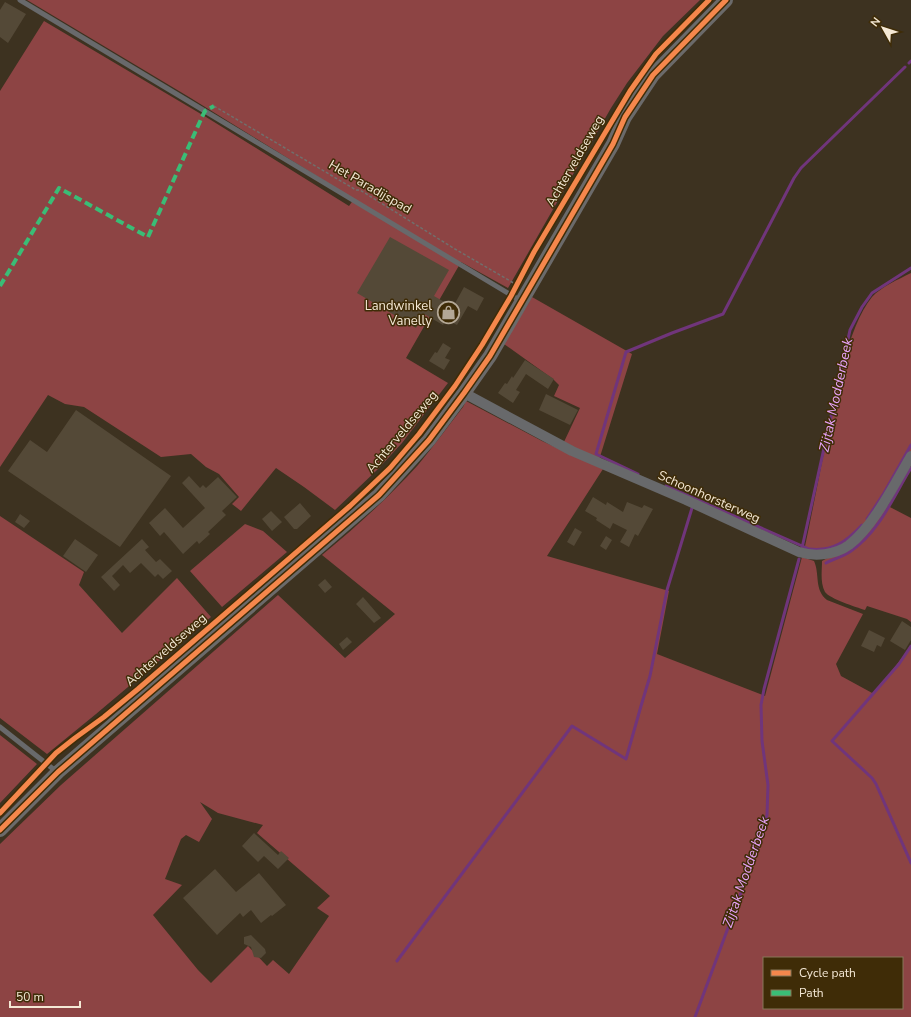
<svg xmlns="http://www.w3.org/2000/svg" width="911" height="1017" viewBox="0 0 911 1017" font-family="'Nunito Sans',sans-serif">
	<rect width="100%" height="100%" fill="#3d3220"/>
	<path fill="#8d4444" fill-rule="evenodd" d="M 27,0 L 700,0 L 663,36 L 627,83 L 611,108 L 508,288 L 461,262 L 406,358 L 448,383 L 402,443 L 377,470 L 335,510 L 304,487 L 276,468 L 241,511 L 232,504 L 239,497 L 219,474 L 206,467 L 191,454 L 161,457 L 84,407 L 65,404 L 48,395 L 0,467 L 0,91 L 44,21 L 206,117 L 349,206 L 354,199 L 189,97 Z
		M 911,273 L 911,451 L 877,509 L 855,536 L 833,549 L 804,551 C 812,514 819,476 827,438 C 835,398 847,328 872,297 C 881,287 899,279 911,273 Z
		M 532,297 L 632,354 L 599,460 L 563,444 L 580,408 L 554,396 L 559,385 L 553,379 L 504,344 Z
		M 466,401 L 542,441 L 603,469 L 547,556 L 669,591 L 657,654 L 765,696 L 802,557 L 814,561 C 820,574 814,590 827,600 L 863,614 L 836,664 L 841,676 L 874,694 L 911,646 L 911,1017 L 0,1017 L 0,844 L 61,785 L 278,595 L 345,658 L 395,614 L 322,555 C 356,527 388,498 418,465 C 434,446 448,426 463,407 ZM 200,802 L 218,813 L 263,825 L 257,833 L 330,896 L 317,908 L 329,916 L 289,974 L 273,960 L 267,966 L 248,946 L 211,983 L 198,970 L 153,915 L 182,885 L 165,879 L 181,839 L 186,835 L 199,842 L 212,819 ZM 764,958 L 902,958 L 902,1008 L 764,1008 Z
		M 886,505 L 911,518 L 911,622 L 907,619 L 867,606 L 865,610 C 856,607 830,599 825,592 C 820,583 822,570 822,561 L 833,555 Z
		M 0,516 L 84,572 L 79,585 L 122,633 L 177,578 L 211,617 L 96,714 L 47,754 L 0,718 Z
		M 245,524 L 263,531 L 287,552 L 222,607 L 190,571 Z
		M 0,735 L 37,764 L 0,803 Z"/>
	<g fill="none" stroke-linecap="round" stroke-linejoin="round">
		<path stroke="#70357b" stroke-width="3" d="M 909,63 L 911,61
			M 638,474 L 596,454 L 626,352 L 672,333 L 723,314 L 794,178 L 801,168 L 905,67
			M 666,486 L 809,549 C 833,552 847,541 862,525
			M 867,519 L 884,493 L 911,445
			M 802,548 L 850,330 L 862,307 L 872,293 L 911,268
			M 826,563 C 834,559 844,556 851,551 C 880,531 893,497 911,468
			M 911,646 L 899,664 L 832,741 L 872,778 L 876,784 L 911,863
			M 397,961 L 572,726 L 626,759 L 641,706 L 650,676 L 667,590 L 692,508
			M 695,1017 L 758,847 L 767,815 L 768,785 L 762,741 L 761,705 L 764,689 L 799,559"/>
	</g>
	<path fill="#544937" d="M 5,2 L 26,14 L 8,43 L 0,37 L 0,10 Z
		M 390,237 L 449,270 L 434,296 L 453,307 L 464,287 L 484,298 L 477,311 L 468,306 L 457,325 L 447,320 L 443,325 L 424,314 L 416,328 L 357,293 Z
		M 443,343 L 451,348 L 445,358 L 450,360 L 444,370 L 429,361 L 435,352 L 437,353 Z
		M 525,360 L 554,379 L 548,389 L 526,374 L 516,390 L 520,392 L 513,403 L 498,393 L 505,383 L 507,384 L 512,376 L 513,378 Z
		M 546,394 L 578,410 L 570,425 L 539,410 Z
		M 76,410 L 171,476 L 120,547 L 8,471 L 30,440 L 47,452 Z
		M 189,476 L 200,488 L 203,485 L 206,488 L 218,477 L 237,497 L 222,511 L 226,515 L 208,532 L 210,534 L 199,544 L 197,541 L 183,554 L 164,532 L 160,536 L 149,523 L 165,508 L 183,528 L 205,508 L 182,483 Z
		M 593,497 L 606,505 L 607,502 L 623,512 L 627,502 L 642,508 L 644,505 L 653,509 L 638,536 L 635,534 L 629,547 L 620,542 L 627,530 L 613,523 L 610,529 L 596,520 L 597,518 L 585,511 Z
		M 300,503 L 311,516 L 297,529 L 294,529 L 284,517 Z
		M 271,511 L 282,522 L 272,531 L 262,519 Z
		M 20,514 L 30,521 L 24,528 L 15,522 Z
		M 575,528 L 582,532 L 574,546 L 567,542 Z
		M 606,536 L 612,540 L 606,550 L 600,546 Z
		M 75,539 L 98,555 L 86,572 L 63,556 Z
		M 142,539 L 149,547 L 145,550 L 156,562 L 160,559 L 172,571 L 163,579 L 158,574 L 155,577 L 141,563 L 130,573 L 123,565 L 112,576 L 120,585 L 114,591 L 101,577 Z
		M 325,579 L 332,587 L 325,593 L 318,585 Z
		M 363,597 L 381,618 L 374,623 L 356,604 Z
		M 902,621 L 911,627 L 911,640 L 905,650 L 890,641 Z
		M 869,630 L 885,638 L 881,647 L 877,645 L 874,652 L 861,646 Z
		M 347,637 L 352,642 L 343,650 L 339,644 Z
		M 254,833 L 278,855 L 281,851 L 289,858 L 278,869 L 264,856 L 258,862 L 242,846 Z
		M 215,869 L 236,892 L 259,873 L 286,905 L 272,916 L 271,915 L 261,923 L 251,910 L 243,917 L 240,913 L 217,935 L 183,898 Z
		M 251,935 L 265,949 L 266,953 L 261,958 L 254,957 L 251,947 L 244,944 L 244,937 Z"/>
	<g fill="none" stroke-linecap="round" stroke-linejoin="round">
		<path stroke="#716f6c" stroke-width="1.5" stroke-dasharray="3 2" stroke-linecap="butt" d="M 214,106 L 356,190 L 360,190 L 455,249 L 517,285"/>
		<path stroke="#68696b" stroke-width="5" d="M 20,0 L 521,301
			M 0,727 L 57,772"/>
		<path stroke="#68696b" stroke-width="10" d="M 464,393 L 572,451 L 686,500 L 799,552 C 815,557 835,555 849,545 C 874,526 895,483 911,456"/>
		<path stroke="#6b6a6a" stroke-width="14" d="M 0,830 L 58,772 L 379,495 L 429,440 L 464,393 L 490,356 L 613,144 L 625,117 L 653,75 L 726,0"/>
		<path stroke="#3abd76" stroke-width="4" stroke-dasharray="8 4" stroke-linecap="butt" d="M 0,286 L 59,188 L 148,237 L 202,117 L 205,111 L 214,106"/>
		<defs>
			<path id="cycleway" d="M 0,813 L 56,753 L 75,738 L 104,717 L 138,689 L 350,506 L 390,468 L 419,434 L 455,386 L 482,345 L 511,296 L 534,252 L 630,91 L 656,54 L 709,0
				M 0,830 L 58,772 L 379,495 L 429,440 L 464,393 L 490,356 L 613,144 L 625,117 L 653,75 L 726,0"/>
		</defs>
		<use href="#cycleway" stroke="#3f2c07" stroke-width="8"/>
		<use href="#cycleway" stroke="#f5874c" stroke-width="5"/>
	</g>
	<defs>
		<symbol id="shop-ring" viewBox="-11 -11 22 22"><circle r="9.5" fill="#3f2c07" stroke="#b4a896" stroke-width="1.5"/><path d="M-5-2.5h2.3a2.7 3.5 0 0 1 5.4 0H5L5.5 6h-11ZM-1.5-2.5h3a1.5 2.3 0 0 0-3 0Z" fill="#b4a896"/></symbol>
	</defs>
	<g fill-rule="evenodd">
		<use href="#shop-ring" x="436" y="300" width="25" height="25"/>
	</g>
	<g text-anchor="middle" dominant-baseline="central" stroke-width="3" stroke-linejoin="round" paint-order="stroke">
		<g font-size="13" fill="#f4e8d5" stroke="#3f2c07">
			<text transform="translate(575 161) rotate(-60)">Achterveldseweg</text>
			<text transform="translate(370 187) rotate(30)">Het Paradijspad</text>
			<text transform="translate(402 432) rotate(-50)">Achterveldseweg</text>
			<text transform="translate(709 497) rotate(24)">Schoonhorsterweg</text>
			<text transform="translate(166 650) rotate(-41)">Achterveldseweg</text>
		</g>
		<g font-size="13" fill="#f4e8d5" stroke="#3f2c07" text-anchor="end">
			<text x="432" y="306">Landwinkel<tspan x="432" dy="15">Vanelly</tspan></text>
		</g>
		<g font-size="14" font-style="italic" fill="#e7a3f8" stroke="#3f2c07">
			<text transform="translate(836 395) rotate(-78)">Zijtak Modderbeek</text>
			<text transform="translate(746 872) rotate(-71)">Zijtak Modderbeek</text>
		</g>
	</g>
	<rect x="763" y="957" width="140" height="52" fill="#3f2c07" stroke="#877759"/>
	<rect x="771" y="970" width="20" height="6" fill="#f5874c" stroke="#877759"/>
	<text x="799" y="977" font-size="12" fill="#f4e8d5">Cycle path</text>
	<rect x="771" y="990" width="20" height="6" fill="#3abd76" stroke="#877759"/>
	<text x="799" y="997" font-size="12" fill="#f4e8d5">Path</text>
	<g transform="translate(883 28) rotate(309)" stroke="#3f2c07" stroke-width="3" paint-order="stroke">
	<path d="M0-3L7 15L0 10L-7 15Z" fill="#f4e8d5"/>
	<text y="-6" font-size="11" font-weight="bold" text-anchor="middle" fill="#f4e8d5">N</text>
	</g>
	<path d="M10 1001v6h70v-6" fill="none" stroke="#f4e8d5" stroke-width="2"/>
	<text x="16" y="1001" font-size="12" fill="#f4e8d5" stroke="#3f2c07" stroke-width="3" paint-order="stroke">50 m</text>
</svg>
